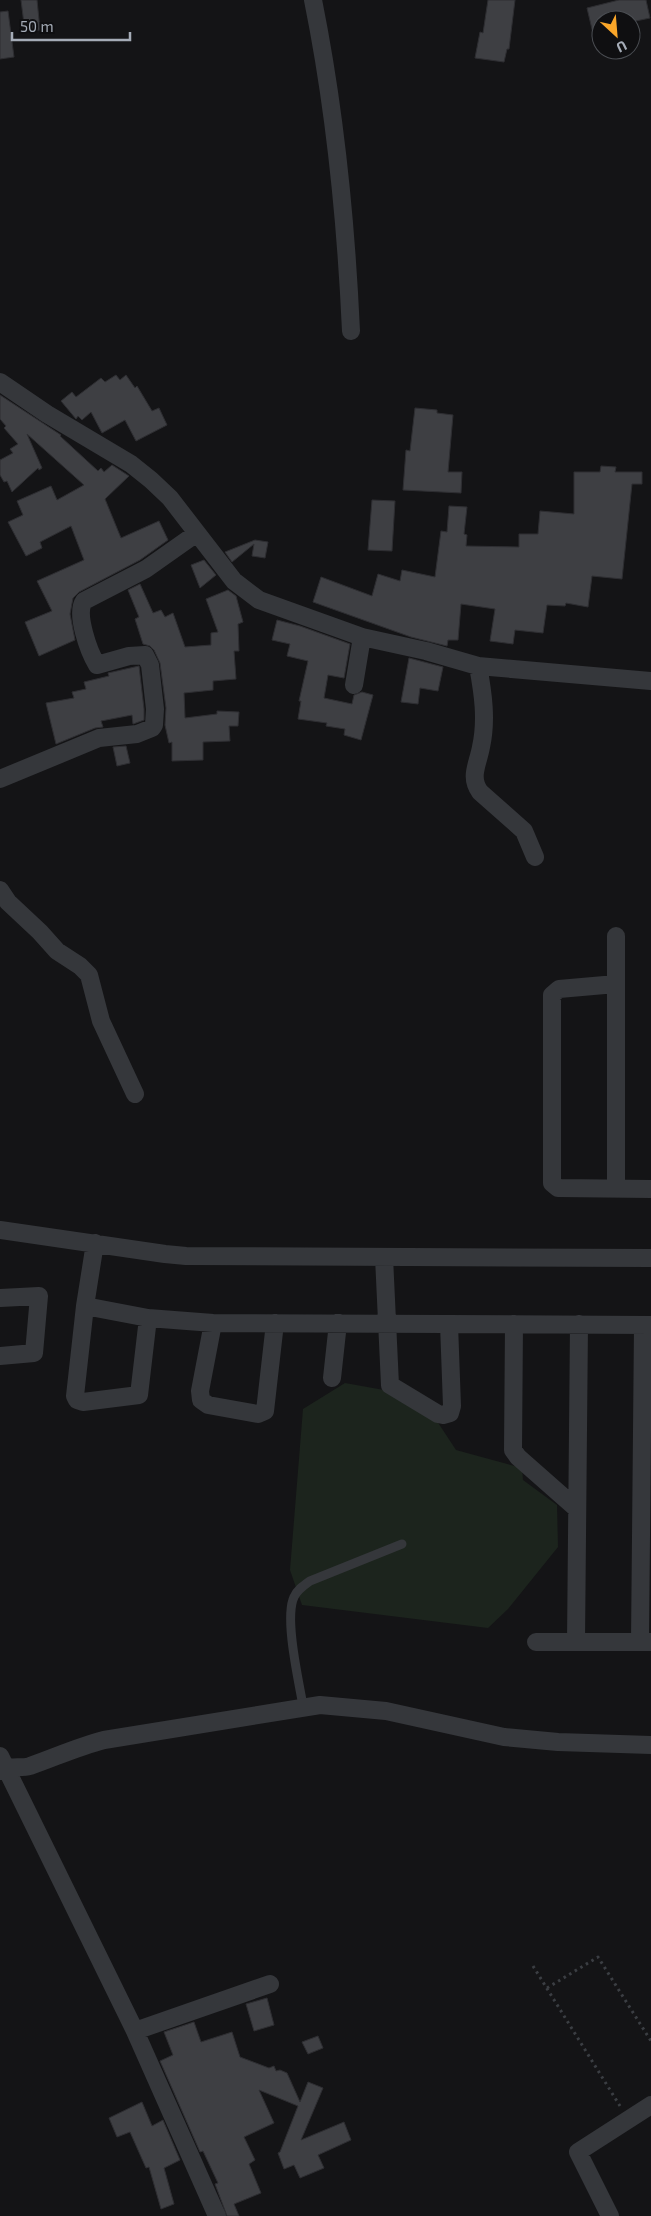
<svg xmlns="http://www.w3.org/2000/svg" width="651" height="2216" viewBox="0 0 651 2216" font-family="'Exo 2',sans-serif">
	<rect width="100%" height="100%" fill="#141416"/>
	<path fill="#1c241d" d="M 345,1383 L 384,1390 L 435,1418 L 456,1450 L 522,1468 L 523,1480 L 557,1505 L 558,1547 L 508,1609 L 488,1628 L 302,1605 L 290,1570 L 303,1409 Z"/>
	<path fill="#3e3f43" stroke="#2e2e32" d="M 21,0 L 37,0 L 40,30 L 25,32 Z
		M 488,0 L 515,0 L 509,49 L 507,49 L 504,62 L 475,58 L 480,32 L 483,33 Z
		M 619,0 L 646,0 L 650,18 L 631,22 L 631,20 L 601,20 L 601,46 L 596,46 L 587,8 Z
		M 8,11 L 14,57 L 0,59 L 0,12 Z
		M 116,375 L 120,380 L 126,375 L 135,388 L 137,386 L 152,411 L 159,408 L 167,425 L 136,441 L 125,420 L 102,433 L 91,412 L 82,420 L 78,416 L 76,419 L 61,401 L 72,392 L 76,397 L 101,378 L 105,382 Z
		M 0,395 L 61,435 L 60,436 L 98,471 L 101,468 L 104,472 L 112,465 L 129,476 L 105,499 L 121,538 L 159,521 L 168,540 L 140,560 L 79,592 L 73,598 L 70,614 L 75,640 L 39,656 L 25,622 L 52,611 L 37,581 L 84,560 L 71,526 L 40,542 L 42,548 L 26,556 L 8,522 L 23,515 L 17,501 L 51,486 L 57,500 L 84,485 L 27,434 L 42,468 L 39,470 L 38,468 L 12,492 L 7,481 L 4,482 L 0,475 L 0,460 L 13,453 L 10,449 L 18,444 L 4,428 L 6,426 L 0,419 Z
		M 415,408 L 437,410 L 437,413 L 453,415 L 448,472 L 462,472 L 461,493 L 403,490 L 406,450 L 410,451 Z
		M 601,466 L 616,467 L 615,472 L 642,472 L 642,484 L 632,484 L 622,579 L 592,576 L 588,607 L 566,603 L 565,606 L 547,605 L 543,633 L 515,630 L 513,644 L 490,641 L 495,609 L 461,604 L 458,640 L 448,640 L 447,646 L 411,637 L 313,602 L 321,577 L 372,596 L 378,574 L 400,581 L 402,570 L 435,577 L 441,531 L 447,532 L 449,506 L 467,507 L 464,534 L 467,535 L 466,546 L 519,547 L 519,534 L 538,534 L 540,511 L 574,514 L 574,472 L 600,472 Z
		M 372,500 L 395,501 L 392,551 L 368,550 Z
		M 255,540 L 268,542 L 265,558 L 252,556 L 254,544 L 232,562 L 225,552 Z
		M 204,560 L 216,575 L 200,588 L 191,565 Z
		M 140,584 L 153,613 L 161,610 L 165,617 L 173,613 L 185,647 L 211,645 L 211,633 L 218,632 L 206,599 L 228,590 L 236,596 L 243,622 L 238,624 L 239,651 L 234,651 L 236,679 L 213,681 L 213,690 L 184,693 L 185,718 L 217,714 L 217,711 L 239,712 L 238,726 L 229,726 L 230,741 L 203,742 L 203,760 L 172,761 L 172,742 L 169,743 L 165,725 L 166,708 L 160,663 L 154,650 L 150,646 L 143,644 L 135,619 L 139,617 L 128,590 Z
		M 277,620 L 300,626 L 350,644 L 344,678 L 328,675 L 324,698 L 352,704 L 354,695 L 362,692 L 373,695 L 361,740 L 344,735 L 345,729 L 326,726 L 327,723 L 298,719 L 301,701 L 299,701 L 308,661 L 287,656 L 290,644 L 272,640 Z
		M 409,658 L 443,667 L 438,691 L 420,688 L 418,704 L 401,702 Z
		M 139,666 L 144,709 L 144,720 L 133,724 L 132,715 L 101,721 L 103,727 L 95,728 L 56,744 L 46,703 L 74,698 L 72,692 L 86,689 L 84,682 L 109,676 L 108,673 Z
		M 126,746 L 130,763 L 117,766 L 113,747 Z
		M 267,1998 L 274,2025 L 254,2031 L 246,2004 Z
		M 194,2022 L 201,2042 L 232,2032 L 240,2057 L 269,2068 L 274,2066 L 276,2071 L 280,2070 L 287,2073 L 300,2102 L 308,2082 L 323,2088 L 301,2140 L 344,2122 L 351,2140 L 318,2155 L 324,2168 L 300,2178 L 294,2165 L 284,2169 L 278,2153 L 280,2152 L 298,2106 L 259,2090 L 274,2123 L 244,2137 L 255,2160 L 249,2164 L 261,2193 L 234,2204 L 239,2216 L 227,2216 L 215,2184 L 218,2183 L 203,2151 L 200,2152 L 160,2061 L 173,2055 L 164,2032 Z
		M 318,2036 L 323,2048 L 308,2054 L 302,2042 Z
		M 142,2102 L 152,2126 L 163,2120 L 180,2160 L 164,2168 L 174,2204 L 161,2209 L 149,2167 L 146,2168 L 130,2132 L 117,2137 L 109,2118 Z"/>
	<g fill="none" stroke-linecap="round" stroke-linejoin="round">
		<path stroke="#3b3e43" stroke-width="3" stroke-dasharray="2.5 4" stroke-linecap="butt" d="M 533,1966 L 620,2106
			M 547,1988 L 598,1957 L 651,2041"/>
		<path stroke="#35373b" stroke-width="9" d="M 303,1706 C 299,1682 284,1618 294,1597 C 297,1590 303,1586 310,1581 L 402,1544"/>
		<path stroke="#35373b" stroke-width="18" d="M 313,0 C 335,109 346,221 351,331
			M 0,382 L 47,414 L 131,464 L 151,480 L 170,498 L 234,581 L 259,600 L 362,637 L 426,651 L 478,666 L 651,681
			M 478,666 C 483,693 487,720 481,747 C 478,764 469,777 480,792 L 524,831 L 535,857
			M 354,685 L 362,637
			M 0,779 L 99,738 L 137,734 L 152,728 L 154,725 L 155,709 L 150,665 L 145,655 L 129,656 L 97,665 C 89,652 75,614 84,601 L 146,569 L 197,533
			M 0,890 L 8,902 L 40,932 L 57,951 L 80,966 L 89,975 L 101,1021 L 135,1094
			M 616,936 L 616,1189
			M 616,984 L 559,989 L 552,995 L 552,1183 L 558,1188 L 651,1189
			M 0,1230 L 165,1254 L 186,1256 L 651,1258
			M 95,1243 L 85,1306 L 75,1396 L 77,1400 L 83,1402 L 139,1395 L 148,1318
			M 384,1257 L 390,1385 L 438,1414 L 443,1415 L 450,1413 L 452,1406 L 449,1324
			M 0,1298 L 39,1296 L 34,1353 L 0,1356
			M 85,1306 L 148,1318 L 213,1323 L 651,1325
			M 213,1323 L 200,1391 L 201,1400 L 208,1405 L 258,1414 L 265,1411 L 275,1323
			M 514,1324 L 513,1450 L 518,1457 L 577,1509
			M 332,1378 L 338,1323
			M 536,1642 L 651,1642
			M 576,1642 L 579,1324
			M 640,1642 L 643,1325
			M 0,1756 L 135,2031 L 217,2216
			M 0,1771 C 10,1765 20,1769 30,1766 C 56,1757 77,1747 104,1740 L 320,1705 L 386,1711 L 504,1737 L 558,1742 L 651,1745
			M 135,2031 L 270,1984
			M 610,2216 L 578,2152 L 651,2105"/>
	</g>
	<g transform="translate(616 35) rotate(154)"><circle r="24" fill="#0f0f11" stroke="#4b4e53"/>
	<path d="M0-4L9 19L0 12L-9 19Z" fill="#faa629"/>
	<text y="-8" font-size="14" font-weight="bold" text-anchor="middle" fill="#a5acb7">U</text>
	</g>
	<path d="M12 32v8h118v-8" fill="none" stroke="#a5acb7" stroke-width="2.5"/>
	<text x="20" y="32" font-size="15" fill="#a5acb7" stroke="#0f0f11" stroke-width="4" paint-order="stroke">50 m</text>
</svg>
